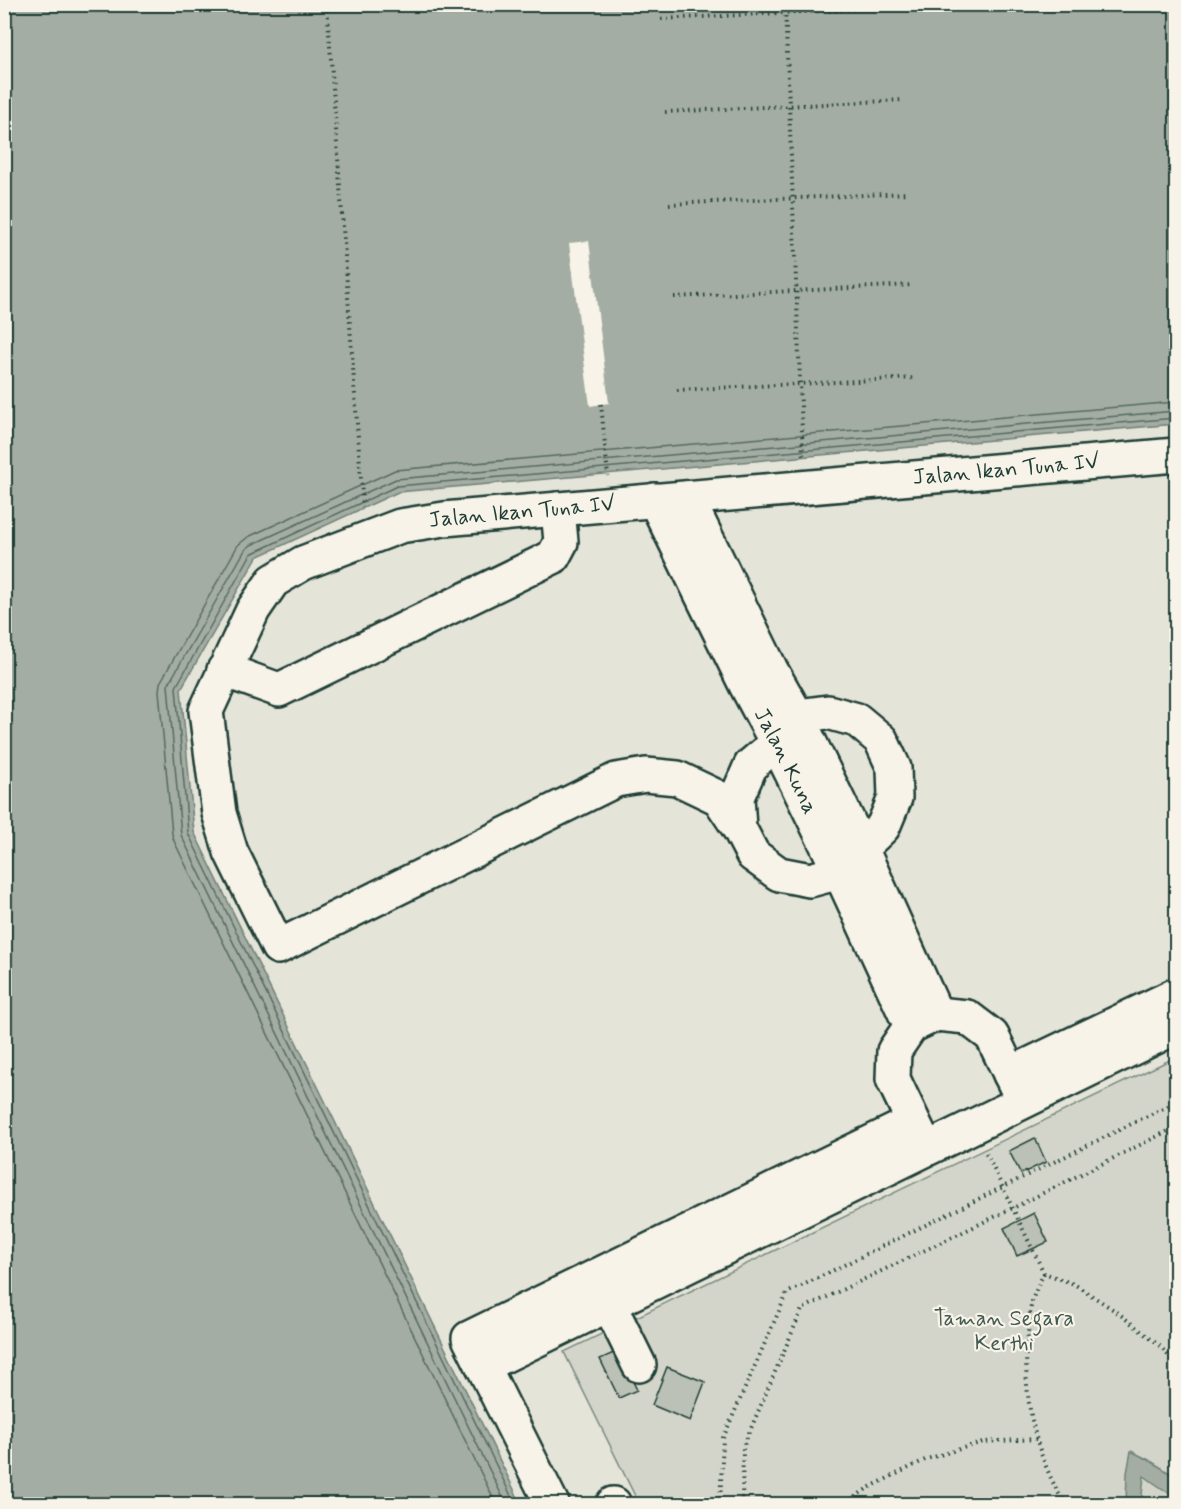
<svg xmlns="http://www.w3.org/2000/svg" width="1181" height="1509" viewBox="0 0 1181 1509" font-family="Mynerve,sans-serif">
	<rect width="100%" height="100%" fill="#f7f3e8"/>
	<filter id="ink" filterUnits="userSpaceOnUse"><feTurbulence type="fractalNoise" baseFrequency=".0167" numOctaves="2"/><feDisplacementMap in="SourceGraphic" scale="12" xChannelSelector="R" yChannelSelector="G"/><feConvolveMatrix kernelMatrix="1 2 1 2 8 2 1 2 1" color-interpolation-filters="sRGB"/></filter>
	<g filter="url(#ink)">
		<path fill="#e5e4d9" d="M 1176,424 L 1176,1504 L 521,1504 L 194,832 L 181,689 L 257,557 L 398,492 Z"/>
		<path fill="#d3d5ca" stroke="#79897f" stroke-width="1.5" d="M 1176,1057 L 1176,1504 L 639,1504 L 564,1352 Z"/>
		<path fill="#a4ada3" stroke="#6f8077" stroke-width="1.5" d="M 5,5 L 1176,5 L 1176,424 L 398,492 L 257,557 L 181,689 L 194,832 L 521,1504 L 5,1504 Z
			M 1131,1451 L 1149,1460 L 1176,1477 L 1176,1498 L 1144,1476 L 1141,1504 L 1126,1504 L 1127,1473 Z"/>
		<path fill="#f7f3e8" d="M 589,241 L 609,403 L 590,406 L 569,243 Z"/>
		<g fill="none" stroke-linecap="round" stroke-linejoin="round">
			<path stroke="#546a60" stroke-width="1.5" d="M 496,1504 L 174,841 L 172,834 L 159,691 L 160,683 L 238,545 L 248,537 L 395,470 L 1176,402
				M 506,1504 L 181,835 L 168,685 L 245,550 L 251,545 L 396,479 L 1176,411
				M 515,1504 L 188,833 L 176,687 L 251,554 L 255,552 L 397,486 L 1176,418"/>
		</g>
		<path fill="#bbc1b6" stroke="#1f3d34" stroke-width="1.5" d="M 1035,1138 L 1046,1162 L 1021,1174 L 1009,1151 Z
			M 1034,1213 L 1048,1242 L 1017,1256 L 1004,1228 Z
			M 618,1351 L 637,1390 L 619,1398 L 600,1359 Z
			M 667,1367 L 705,1382 L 690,1421 L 652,1405 Z"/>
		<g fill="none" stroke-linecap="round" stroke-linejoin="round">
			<defs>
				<g id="minor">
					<path d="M 687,498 L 772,672 L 797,716 L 861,848 L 936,1014"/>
					<path id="s1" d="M 655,500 L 746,685 L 777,743 L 840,872 L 911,1026"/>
					<path d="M 224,670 L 279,690 L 553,557 L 561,542 L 558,509"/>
					<path d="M 797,716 L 828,712 L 857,720 L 881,740 L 894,768 L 895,798 L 883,827 L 861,848"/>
					<path d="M 777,743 L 751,765 L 737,797 L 739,828 L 753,855 L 779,874 L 810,880 L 840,872"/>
					<path id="s2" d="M 739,828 L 719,798 L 677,778 L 646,775 L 616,780 L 278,947 L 231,852 L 219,813 L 206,711 L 253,610 L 273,581 L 303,563 L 400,526 L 444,519 L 1176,455"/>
					<path d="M 1010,1074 L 1176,995"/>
					<path d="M 923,1142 L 893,1079 L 894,1051 L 911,1026 L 936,1014 L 967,1017 L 992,1036 L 1023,1101"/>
					<path d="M 609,1304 L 639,1365"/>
					<path d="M 483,1366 L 1176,1027"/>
					<path d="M 552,1504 L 469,1338 L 913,1122"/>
					<path d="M 613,1504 L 614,1504"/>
				</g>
			</defs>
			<use href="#minor" stroke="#1f3d34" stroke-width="38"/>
			<path stroke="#1f3d34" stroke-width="4" stroke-dasharray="1.5 4.5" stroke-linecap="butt" d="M 327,4 L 363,507
				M 785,4 L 803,457
				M 661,19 L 900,7
				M 665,112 L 904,100
				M 669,204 L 907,193
				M 674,297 L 912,285
				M 677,390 L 916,378
				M 601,404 L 608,476
				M 986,1153 L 1044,1273 L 1074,1284 L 1117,1312 L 1161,1347 L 1176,1365
				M 1044,1273 C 1040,1281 1036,1290 1033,1298 C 1030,1307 1030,1317 1029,1326 C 1020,1386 1033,1453 1065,1504
				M 720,1504 L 723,1438 L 787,1293 L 1176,1102
				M 742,1504 L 743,1447 L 802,1309 L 1013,1208 L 1176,1127
				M 845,1504 L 868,1488 L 927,1459 L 983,1442 L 1036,1439"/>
			<use href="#minor" stroke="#f7f3e8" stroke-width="33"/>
		</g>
	</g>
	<g text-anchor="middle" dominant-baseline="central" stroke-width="4.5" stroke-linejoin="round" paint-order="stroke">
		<g font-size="22" fill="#1f3d34" stroke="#f7f3e8">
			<text stroke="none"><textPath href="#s2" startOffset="1665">Jalan Ikan Tuna IV</textPath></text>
			<text stroke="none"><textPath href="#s2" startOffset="1179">Jalan Ikan Tuna IV</textPath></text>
			<text stroke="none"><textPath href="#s1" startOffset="292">Jalan Kuna</textPath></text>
		</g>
		<g font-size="22" fill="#435b52" stroke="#f7f3e8">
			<text x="1004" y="1319">Taman Segara<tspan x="1004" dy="25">Kerthi</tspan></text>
		</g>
	</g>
	<rect width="1181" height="1509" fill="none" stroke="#f7f3e8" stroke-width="24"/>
	<rect x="12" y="12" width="1157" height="1485" fill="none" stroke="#1f3d34" stroke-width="2" filter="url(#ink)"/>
</svg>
